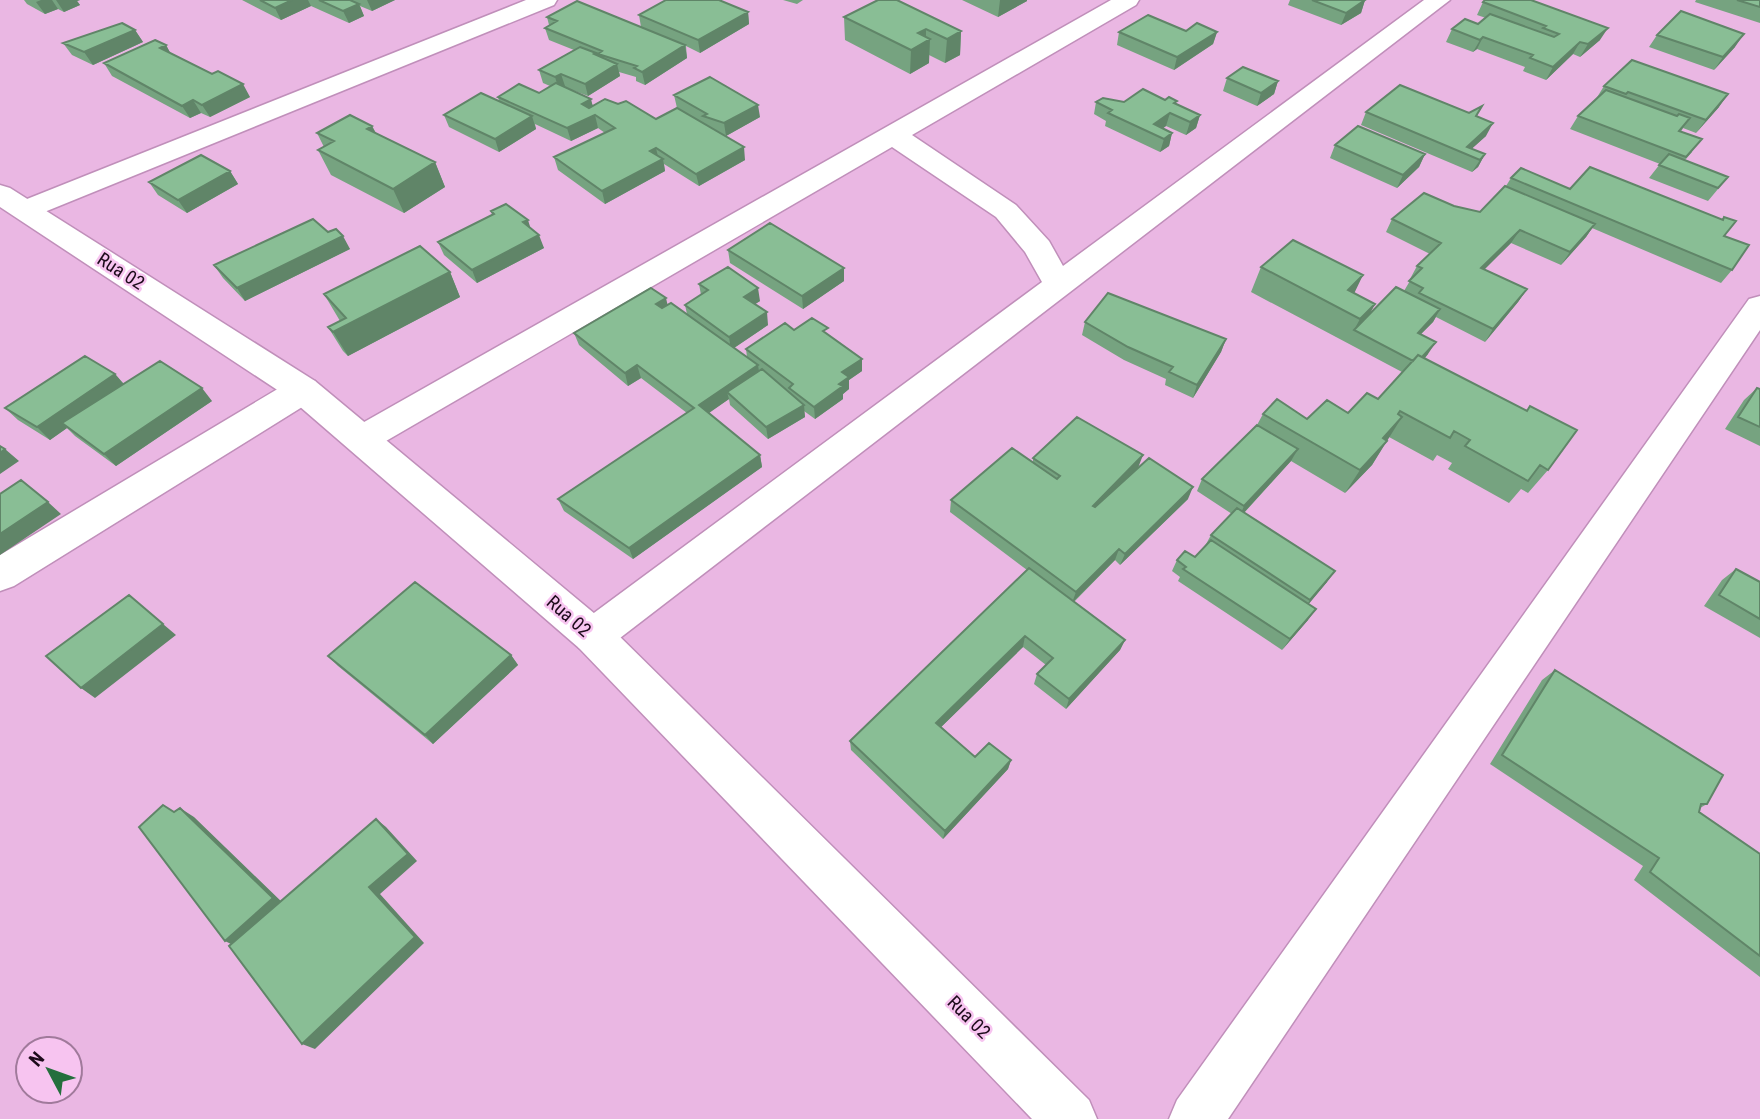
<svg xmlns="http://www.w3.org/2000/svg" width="1760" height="1119" viewBox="0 0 1760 1119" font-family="'Roboto Condensed',sans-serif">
	<rect width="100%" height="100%" fill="#eab7e3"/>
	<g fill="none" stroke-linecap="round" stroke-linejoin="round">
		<defs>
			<path id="minor" d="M 526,0 L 557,0 L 554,5 L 37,215 L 27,218 L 17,215 L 13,209 L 17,203 Z
				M 1111,0 L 1139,0 L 1136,5 L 912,135 L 1016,205 L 1049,241 L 1063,266 L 1424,0 L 1450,0 L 607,648 L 593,654 L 579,648 L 573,636 L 579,624 L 1042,282 L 1025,252 L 996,217 L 892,147 L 374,448 L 362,452 L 350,448 L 344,439 L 350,430 Z
				M 1760,296 L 1760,330 L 1228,1119 L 1169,1119 L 1177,1100 L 1749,299 Z
				M 303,378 L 315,381 L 320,390 L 315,399 L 14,586 L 0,591 L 0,555 L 291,381 Z"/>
			<path id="tertiary" d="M 0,185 L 10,188 L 315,381 L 607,624 L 1089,1100 L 1097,1119 L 1032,1119 L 579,648 L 291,399 L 0,207 Z"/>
		</defs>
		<use href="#minor" stroke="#c08fba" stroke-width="3"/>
		<use href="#tertiary" stroke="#c08fba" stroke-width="3"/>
		<use href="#minor" fill="#fff" fill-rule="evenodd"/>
		<use href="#tertiary" fill="#fff" fill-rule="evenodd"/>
	</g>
	<path fill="#76a380" d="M 24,0 L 80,0 L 77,1 L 80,5 L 64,12 L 58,9 L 45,14 L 27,4 Z
		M 242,0 L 395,0 L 372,11 L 360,6 L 364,16 L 349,23 L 311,6 L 281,20 Z
		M 783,0 L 803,0 L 797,4 Z
		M 962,0 L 1027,0 L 1027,1 L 998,17 Z
		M 1290,0 L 1365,0 L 1361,13 L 1341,25 L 1288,5 Z
		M 1696,0 L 1760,0 L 1760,23 L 1695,2 Z
		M 1483,2 L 1600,40 L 1580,57 L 1573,54 L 1546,80 L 1523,71 L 1525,67 L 1477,49 L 1473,52 L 1446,42 L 1452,29 L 1478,24 L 1486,18 L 1477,15 Z
		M 748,12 L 749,24 L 700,53 L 686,46 L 687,58 L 645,85 L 636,81 L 636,77 L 619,72 L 620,76 L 588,96 L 564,87 L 593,105 L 656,119 L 677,108 L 674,95 L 760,117 L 726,136 L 722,134 L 745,160 L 699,186 L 664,164 L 665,171 L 605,204 L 558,170 L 554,157 L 605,133 L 598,128 L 571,141 L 535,124 L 536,129 L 499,152 L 449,127 L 444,115 L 499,101 L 498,97 L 539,93 L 550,86 L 543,83 L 539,70 L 574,50 L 549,40 L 545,28 L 549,25 L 547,17 L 641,27 L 639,15 Z
		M 844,17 L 961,31 L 960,55 L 945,63 L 929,55 L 929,63 L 910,74 L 845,40 Z
		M 135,30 L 143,42 L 93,65 L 72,55 L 63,43 Z
		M 1186,31 L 1217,32 L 1213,44 L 1174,70 L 1117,45 L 1119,32 Z
		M 1657,35 L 1735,47 L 1714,70 L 1649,47 Z
		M 166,45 L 170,53 L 250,97 L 210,117 L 201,113 L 190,118 L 112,76 L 104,63 Z
		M 1227,78 L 1278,81 L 1274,94 L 1257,106 L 1223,91 Z
		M 1604,86 L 1719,107 L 1696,133 L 1683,128 L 1681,132 L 1692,152 L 1685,160 L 1728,177 L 1708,201 L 1649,178 L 1660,164 L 1570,129 L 1578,116 L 1596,99 Z
		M 1096,102 L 1124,102 L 1200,115 L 1196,128 L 1186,135 L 1166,126 L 1163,128 L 1172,133 L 1169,146 L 1160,152 L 1105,126 L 1106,121 L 1094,114 Z
		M 1366,112 L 1476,116 L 1486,136 L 1471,149 L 1485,154 L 1478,167 L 1472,172 L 1361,125 Z
		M 372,126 L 376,133 L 435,162 L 445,187 L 404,213 L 331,175 L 318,150 L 324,147 L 317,133 Z
		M 1335,145 L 1425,154 L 1419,167 L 1397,188 L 1330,158 Z
		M 230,171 L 238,184 L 187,213 L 158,195 L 149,182 Z
		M 1511,178 L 1570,189 L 1724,236 L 1732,270 L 1721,283 L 1592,228 L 1586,237 L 1561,265 L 1511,243 L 1484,269 L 1527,289 L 1518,302 L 1485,342 L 1436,317 L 1433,322 L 1421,334 L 1428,354 L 1425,358 L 1548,470 L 1528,493 L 1521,489 L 1509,503 L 1448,469 L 1452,463 L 1437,455 L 1433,461 L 1389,437 L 1372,465 L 1345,493 L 1291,461 L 1244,513 L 1327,582 L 1308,604 L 1308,620 L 1282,650 L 1178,581 L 1180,577 L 1172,571 L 1177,560 L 1195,557 L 1205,546 L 1211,535 L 1232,514 L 1197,491 L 1202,479 L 1257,425 L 1263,414 L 1307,419 L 1348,413 L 1378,399 L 1402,372 L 1251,292 L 1261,267 L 1354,293 L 1375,304 L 1369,315 L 1404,291 L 1411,279 L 1410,279 L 1417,266 L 1430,254 L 1386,232 L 1392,219 L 1454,206 L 1480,212 L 1506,186 Z
		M 491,211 L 531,228 L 544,248 L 477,283 L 444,255 L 438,242 L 492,215 Z
		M 328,232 L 350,249 L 245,301 L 223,278 L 214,265 Z
		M 728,250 L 844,268 L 844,281 L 803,309 L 730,263 Z
		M 450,272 L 460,297 L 348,356 L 343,351 L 328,327 L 340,321 L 324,294 Z
		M 699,284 L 760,301 L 755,304 L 768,325 L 734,348 L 747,357 L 746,349 L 794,330 L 828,335 L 862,359 L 862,371 L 849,380 L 849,389 L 843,394 L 843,399 L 815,419 L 804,411 L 805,417 L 768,439 L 730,405 L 729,399 L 708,413 L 760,455 L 762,467 L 633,559 L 564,511 L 558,499 L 687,413 L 641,378 L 628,386 L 579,345 L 574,333 L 667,305 L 687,314 L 685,305 L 701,295 Z
		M 1085,322 L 1226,339 L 1221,352 L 1193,398 L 1165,385 L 1166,379 L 1124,360 L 1082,335 Z
		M 115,374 L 124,384 L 212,401 L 116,466 L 75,436 L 67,428 L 50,440 L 18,420 L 5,408 Z
		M 1757,388 L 1760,389 L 1760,446 L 1725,429 L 1744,400 Z
		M 1033,458 L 1139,467 L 1188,499 L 1120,565 L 1115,560 L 1074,602 L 1125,640 L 1120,650 L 1066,709 L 1034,684 L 1037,674 L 1046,665 L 1023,647 L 941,727 L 975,757 L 1011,760 L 1008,769 L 943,839 L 851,750 L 850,741 L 1027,570 L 950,512 L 951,500 L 1033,462 Z
		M 1736,569 L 1760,582 L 1760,638 L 1704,606 L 1722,580 Z
		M 511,655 L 518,665 L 433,744 L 338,666 L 328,656 Z
		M 1555,670 L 1707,804 L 1700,808 L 1699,812 L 1760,854 L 1760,977 L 1634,880 L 1643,866 L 1490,764 L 1542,680 Z"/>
	<path fill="#608568" d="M 41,0 L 52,0 L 58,9 L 45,14 L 36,2 Z
		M 56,0 L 80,0 L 77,1 L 80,5 L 64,12 Z
		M 292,0 L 308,0 L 311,6 L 281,20 L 275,8 Z
		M 367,0 L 395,0 L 372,11 Z
		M 1000,0 L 1027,0 L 1027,1 L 998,17 Z
		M 1365,0 L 1361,13 L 1341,25 L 1346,13 Z
		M 359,4 L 364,16 L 349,23 L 343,11 Z
		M 748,12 L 749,24 L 700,53 L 698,40 Z
		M 1608,28 L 1600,40 L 1580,57 L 1588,44 Z
		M 926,29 L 926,41 L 930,39 L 929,63 L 910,74 L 911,50 L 918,33 Z
		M 135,30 L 143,42 L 93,65 L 84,52 Z
		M 961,31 L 960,55 L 945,63 L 947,39 Z
		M 1217,32 L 1213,44 L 1174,70 L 1177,57 Z
		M 1744,34 L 1735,47 L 1714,70 L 1723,57 Z
		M 1483,37 L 1477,49 L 1473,52 L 1480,40 Z
		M 1580,42 L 1573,54 L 1546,80 L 1553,67 Z
		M 166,45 L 173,58 L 160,48 Z
		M 685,45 L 687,58 L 645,85 L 642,72 Z
		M 617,64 L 620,76 L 588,96 L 585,84 Z
		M 561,74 L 565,86 L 559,90 L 555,77 Z
		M 1278,81 L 1274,94 L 1257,106 L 1261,93 Z
		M 243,84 L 250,97 L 210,117 L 202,105 Z
		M 1728,94 L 1719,107 L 1696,133 L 1706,120 Z
		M 591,99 L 594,111 L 582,104 Z
		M 193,100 L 201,113 L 190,118 L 182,106 Z
		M 758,105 L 760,117 L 726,136 L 724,123 Z
		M 1170,113 L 1166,126 L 1154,135 L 1154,124 Z
		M 595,115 L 598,128 L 571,141 L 567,128 Z
		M 1200,115 L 1196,128 L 1186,135 L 1190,122 Z
		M 532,116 L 536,129 L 499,152 L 495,139 Z
		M 1493,123 L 1486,136 L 1466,154 L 1467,147 Z
		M 372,126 L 384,150 L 367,129 Z
		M 1172,133 L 1169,146 L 1160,152 L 1164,139 Z
		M 744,147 L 745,160 L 699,186 L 696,174 Z
		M 656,148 L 659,161 L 650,151 Z
		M 1425,154 L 1419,167 L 1397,188 L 1403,175 Z
		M 1485,154 L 1478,167 L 1472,172 L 1480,160 Z
		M 663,159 L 665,171 L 605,204 L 602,191 Z
		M 435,162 L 445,187 L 404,213 L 393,189 Z
		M 230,171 L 238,184 L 187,213 L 178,200 Z
		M 528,220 L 532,233 L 523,222 Z
		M 1595,224 L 1586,237 L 1561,265 L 1570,252 Z
		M 1520,230 L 1511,243 L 1473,281 L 1481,268 Z
		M 539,235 L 544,248 L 477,283 L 472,270 Z
		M 343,236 L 350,249 L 245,301 L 237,288 Z
		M 844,268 L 844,281 L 803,309 L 802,296 Z
		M 450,272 L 460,297 L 348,356 L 333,332 Z
		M 1363,275 L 1351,300 L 1348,290 Z
		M 758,288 L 760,301 L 746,310 L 744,297 Z
		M 1527,289 L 1518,302 L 1485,342 L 1493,329 Z
		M 666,298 L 669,311 L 660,317 L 656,304 Z
		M 1375,304 L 1362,328 L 1354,330 L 1360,319 Z
		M 1440,309 L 1433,322 L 1410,345 L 1418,333 Z
		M 767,312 L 768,325 L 731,350 L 729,337 Z
		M 1226,339 L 1221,352 L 1193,398 L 1197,385 Z
		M 1436,342 L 1428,354 L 1409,376 L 1416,363 Z
		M 862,359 L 862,371 L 849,380 L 849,389 L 843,394 L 843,399 L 815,419 L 814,407 L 839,384 L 842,372 Z
		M 637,365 L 641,378 L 628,386 L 625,373 Z
		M 758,365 L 760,378 L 727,392 L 729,399 L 702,418 L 699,405 Z
		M 115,374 L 126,387 L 62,423 L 67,428 L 50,440 L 37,427 Z
		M 202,388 L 212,401 L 116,466 L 104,454 Z
		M 804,405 L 805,417 L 768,439 L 766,427 Z
		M 1402,417 L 1372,465 L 1345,493 L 1360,470 L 1383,438 Z
		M 5,449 L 19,461 L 0,474 L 0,453 Z
		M 1298,449 L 1291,461 L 1239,518 L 1244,506 Z
		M 760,455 L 762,467 L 633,559 L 629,548 Z
		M 1143,455 L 1138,468 L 1089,517 L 1093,506 Z
		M 1193,487 L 1188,499 L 1120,565 L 1125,554 Z
		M 48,502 L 61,514 L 0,555 L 0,534 Z
		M 1119,549 L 1115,560 L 1072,603 L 1076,592 Z
		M 1335,571 L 1327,582 L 1303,611 L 1310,600 Z
		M 1316,609 L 1308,620 L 1282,650 L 1290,639 Z
		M 163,624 L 176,635 L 95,698 L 81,688 Z
		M 1025,636 L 1023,647 L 935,733 L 936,723 Z
		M 1125,640 L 1120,650 L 1066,709 L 1069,699 Z
		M 511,655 L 518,665 L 433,744 L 425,735 Z
		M 1011,760 L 1008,769 L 943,839 L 945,831 Z
		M 180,808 L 194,817 L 285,905 L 239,948 L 225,941 Z
		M 376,819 L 386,827 L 417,861 L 380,894 L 424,943 L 315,1049 L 302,1044 L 369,887 Z"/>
	<path fill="#89be95" stroke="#608568" stroke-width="2" d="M 260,0 L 292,0 L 275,8 Z
		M 319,0 L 350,0 L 359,4 L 343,11 Z
		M 666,0 L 719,0 L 748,12 L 698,40 L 639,15 Z
		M 878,0 L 897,0 L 961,31 L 947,39 L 926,29 L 918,33 L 930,39 L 911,50 L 844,17 Z
		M 1312,0 L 1365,0 L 1346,13 Z
		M 1485,0 L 1531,0 L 1608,28 L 1588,44 L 1580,42 L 1553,67 L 1530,58 L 1533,55 L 1483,37 L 1480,40 L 1452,29 L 1465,19 L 1478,24 L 1490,14 L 1554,37 L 1559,34 L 1543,28 L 1546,26 L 1483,2 Z
		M 1737,0 L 1760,0 L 1760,7 Z
		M 577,1 L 685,45 L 642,72 L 634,68 L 637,66 L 598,54 L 602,51 L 545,28 L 557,21 L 547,17 Z
		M 1681,11 L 1744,34 L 1723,57 L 1657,35 Z
		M 1148,15 L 1186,31 L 1197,23 L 1217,32 L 1177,57 L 1119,32 Z
		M 122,23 L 135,30 L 84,52 L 63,43 Z
		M 155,40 L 166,45 L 160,48 L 212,74 L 218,71 L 243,84 L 202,105 L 193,100 L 182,106 L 104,63 Z
		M 580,47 L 596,53 L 594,54 L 617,64 L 585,84 L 561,74 L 555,77 L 539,70 Z
		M 1632,60 L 1728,94 L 1706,120 L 1628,92 L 1626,94 L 1604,86 Z
		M 1243,67 L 1278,81 L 1261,93 L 1227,78 Z
		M 710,77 L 758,105 L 724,123 L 703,116 L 707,114 L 674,95 Z
		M 556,83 L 591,99 L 582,104 L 589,108 L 605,99 L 618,104 L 626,101 L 656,119 L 677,108 L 744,147 L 696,174 L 656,148 L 650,151 L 663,159 L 602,191 L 554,157 L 615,128 L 595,115 L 567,128 L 498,97 L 519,84 L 539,93 Z
		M 1400,85 L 1469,113 L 1482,106 L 1476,116 L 1493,123 L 1467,147 L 1485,154 L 1480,160 L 1366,112 Z
		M 1143,89 L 1165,100 L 1169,97 L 1177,101 L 1174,103 L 1200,115 L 1190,122 L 1170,113 L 1154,124 L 1172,133 L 1164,139 L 1108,113 L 1112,110 L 1096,102 L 1103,98 L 1124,102 Z
		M 1606,90 L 1677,116 L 1679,114 L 1690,118 L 1679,131 L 1702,139 L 1686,157 L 1578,116 Z
		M 481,93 L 532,116 L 495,139 L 444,115 Z
		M 350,115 L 372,126 L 367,129 L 435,162 L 393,189 L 318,150 L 334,141 L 317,133 Z
		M 1358,126 L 1425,154 L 1403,175 L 1335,145 Z
		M 1669,154 L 1728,177 L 1718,188 L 1659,165 Z
		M 201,155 L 230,171 L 178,200 L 149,182 Z
		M 1590,167 L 1723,220 L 1724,217 L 1736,221 L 1724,236 L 1749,245 L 1732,270 L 1511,178 L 1521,168 L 1570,189 Z
		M 1505,186 L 1595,224 L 1570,252 L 1520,230 L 1481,268 L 1527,289 L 1493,329 L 1419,293 L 1423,288 L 1409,281 L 1422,268 L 1417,266 L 1441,243 L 1392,219 L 1424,193 L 1454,206 L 1480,212 Z
		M 506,204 L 528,220 L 523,222 L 539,235 L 472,270 L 438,242 L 494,214 L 491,211 Z
		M 313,219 L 328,232 L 336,229 L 343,236 L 237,288 L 214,265 Z
		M 770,223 L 844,268 L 802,296 L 728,250 Z
		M 1293,240 L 1363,275 L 1348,290 L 1375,304 L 1360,319 L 1261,267 Z
		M 420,246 L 450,272 L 333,332 L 328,327 L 346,318 L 324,294 Z
		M 728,267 L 758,288 L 744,297 L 767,312 L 729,337 L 685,305 L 708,290 L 699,284 Z
		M 1396,287 L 1440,309 L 1418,333 L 1436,342 L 1422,357 L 1418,355 L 1413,361 L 1354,330 Z
		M 651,288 L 666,298 L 656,304 L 662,308 L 671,303 L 758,365 L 699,405 L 760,455 L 629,548 L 558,499 L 694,408 L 637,365 L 625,373 L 574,333 Z
		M 1108,293 L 1226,339 L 1197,385 L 1169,372 L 1173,367 L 1128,347 L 1085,322 Z
		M 812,318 L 828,328 L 823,331 L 862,359 L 842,372 L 849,377 L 839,384 L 843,386 L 814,407 L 789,388 L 793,384 L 746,349 L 785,323 L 794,330 Z
		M 1418,355 L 1527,411 L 1530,406 L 1577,430 L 1548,470 L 1540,465 L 1528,481 L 1465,446 L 1470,440 L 1454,431 L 1450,438 L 1400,411 L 1398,414 L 1402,417 L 1383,438 L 1387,441 L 1360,470 L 1263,414 L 1277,399 L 1307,419 L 1327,400 L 1348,413 L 1367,393 L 1378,399 Z
		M 85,356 L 115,374 L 37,427 L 5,408 Z
		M 160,361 L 202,388 L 104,454 L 62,423 Z
		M 762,369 L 804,405 L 766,427 L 727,392 Z
		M 1757,388 L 1760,389 L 1760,427 L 1738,417 Z
		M 1077,417 L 1143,455 L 1093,506 L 1095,507 L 1149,458 L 1193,487 L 1125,554 L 1119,549 L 1076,592 L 951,500 L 1012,448 L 1057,479 L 1060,476 L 1033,458 Z
		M 1257,425 L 1298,449 L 1244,506 L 1202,479 Z
		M 0,446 L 5,449 L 0,453 Z
		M 21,480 L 48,502 L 0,534 L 0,494 Z
		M 1237,508 L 1335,571 L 1310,600 L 1211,535 Z
		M 1211,540 L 1316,609 L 1290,639 L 1183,569 L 1186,567 L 1177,560 L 1185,551 L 1195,557 Z
		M 1029,568 L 1125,640 L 1069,699 L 1037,674 L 1053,658 L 1025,636 L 936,723 L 975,757 L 989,743 L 1011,760 L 945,831 L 850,741 Z
		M 1736,569 L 1760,582 L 1760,619 L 1719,595 Z
		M 415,582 L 511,655 L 425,735 L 328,656 Z
		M 129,595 L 163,624 L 81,688 L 46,656 Z
		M 1555,670 L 1723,775 L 1707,804 L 1701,804 L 1699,812 L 1760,854 L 1760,956 L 1650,872 L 1659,858 L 1502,755 Z
		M 163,805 L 174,812 L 180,808 L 273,898 L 225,941 L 139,827 Z
		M 376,819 L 408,854 L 369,887 L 415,937 L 302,1044 L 229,946 Z"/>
	<g text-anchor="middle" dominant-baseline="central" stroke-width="5" stroke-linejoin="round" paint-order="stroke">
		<g font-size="19" fill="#1d0b1b" stroke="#f7c4f0">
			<text transform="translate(121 271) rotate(33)">Rua 02</text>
			<text transform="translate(569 616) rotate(41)">Rua 02</text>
			<text transform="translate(969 1017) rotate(45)">Rua 02</text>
		</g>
	</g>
	<g transform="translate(49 1070) rotate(311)"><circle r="33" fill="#f7c4f0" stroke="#a07a9b" stroke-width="2"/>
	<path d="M0-5L12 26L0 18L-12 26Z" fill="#256f3d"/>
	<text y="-10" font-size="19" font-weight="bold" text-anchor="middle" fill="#1d0b1b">N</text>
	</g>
</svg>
